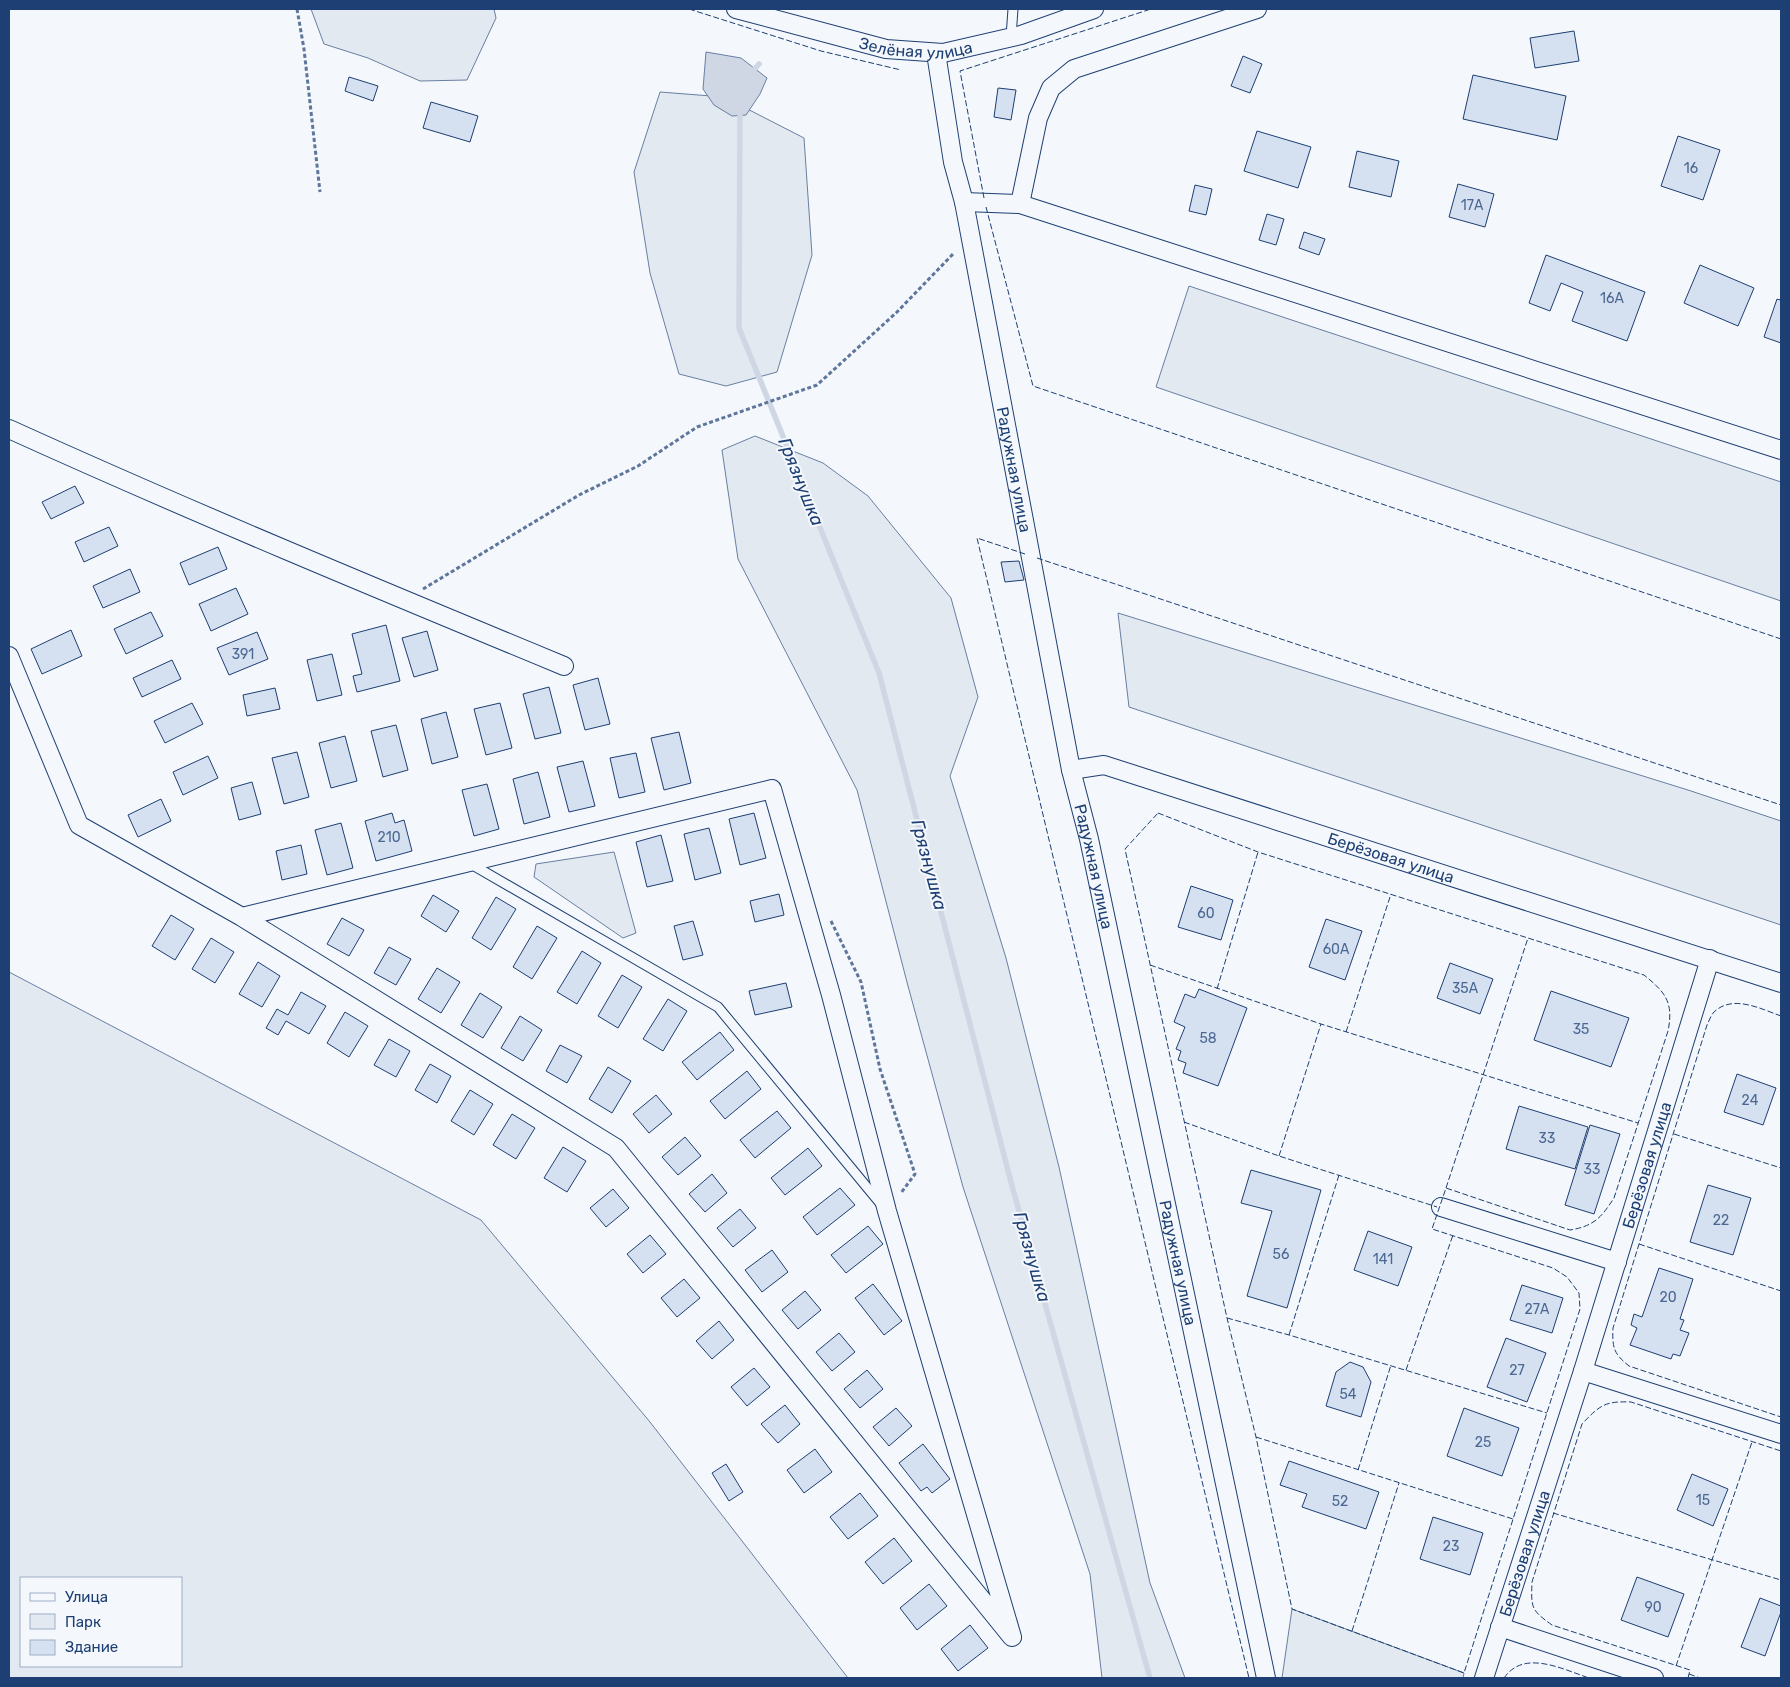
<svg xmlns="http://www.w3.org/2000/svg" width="1790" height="1687" viewBox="0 0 1790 1687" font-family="Rubik,sans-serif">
	<rect width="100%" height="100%" fill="#f4f7fb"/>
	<path fill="#e3e9f0" stroke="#687fa3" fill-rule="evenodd" d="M 311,9 L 494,9 L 496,18 L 467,80 L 420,81 L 368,58 L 324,44 Z
		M 660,92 L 724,97 L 804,138 L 812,255 L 777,372 L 726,386 L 679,374 L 650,273 L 634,172 Z
		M 1189,286 L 1781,482 L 1781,601 L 1156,387 Z
		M 755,436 L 823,463 L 868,496 L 951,598 L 978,697 L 950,776 L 1006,958 L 1059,1167 L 1150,1583 L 1185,1678 L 1102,1678 L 1090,1574 L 963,1187 L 908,986 L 857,790 L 738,559 L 722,450 Z
		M 1118,613 L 1688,790 L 1781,821 L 1781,925 L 1129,707 Z
		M 614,852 L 636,933 L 623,938 L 534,877 L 536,864 Z
		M 9,972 L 481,1220 L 650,1422 L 848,1678 L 9,1678 ZM 181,1578 L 181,1666 L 21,1666 L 21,1578 Z
		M 1292,1609 L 1464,1673 L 1463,1678 L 1282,1678 Z"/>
	<path fill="#cfd7e4" stroke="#687fa3" d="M 706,52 L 741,58 L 767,78 L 760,94 L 746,115 L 732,116 L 714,105 L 703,89 Z"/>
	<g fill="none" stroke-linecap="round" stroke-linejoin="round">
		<path stroke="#cfd7e4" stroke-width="5.5" d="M 751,73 L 759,64
			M 740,109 L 739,328 L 879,673 L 1012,1186 L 1150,1678"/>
	</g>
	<path fill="#d5e0f0" stroke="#1d3f73" d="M 1574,31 L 1579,61 L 1535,68 L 1530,38 Z
		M 1243,56 L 1262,64 L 1250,93 L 1231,86 Z
		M 1473,75 L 1566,96 L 1557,140 L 1463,119 Z
		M 349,77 L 378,86 L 373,101 L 345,91 Z
		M 998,88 L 1016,90 L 1011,120 L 994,117 Z
		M 431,102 L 478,116 L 470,142 L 423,128 Z
		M 1257,131 L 1311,147 L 1298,188 L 1244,171 Z
		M 1678,136 L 1720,150 L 1703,200 L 1661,186 Z
		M 1357,151 L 1399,161 L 1391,197 L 1349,187 Z
		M 1458,184 L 1494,194 L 1485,227 L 1449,217 Z
		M 1195,185 L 1212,189 L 1206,215 L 1189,211 Z
		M 1267,214 L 1284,219 L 1276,245 L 1259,240 Z
		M 1304,232 L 1325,239 L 1319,255 L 1299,248 Z
		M 1546,255 L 1645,292 L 1627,341 L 1572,321 L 1583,292 L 1561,283 L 1550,311 L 1529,303 Z
		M 1700,265 L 1754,288 L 1738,326 L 1684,303 Z
		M 1781,297 L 1781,343 L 1764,337 L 1777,299 L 1780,300 Z
		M 75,486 L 84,503 L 51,519 L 42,502 Z
		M 109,527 L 118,546 L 84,562 L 75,542 Z
		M 218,547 L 227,569 L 189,585 L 180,563 Z
		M 1019,561 L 1024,580 L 1005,582 L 1001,562 Z
		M 130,569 L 140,592 L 103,608 L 93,586 Z
		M 236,588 L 248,614 L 211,631 L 199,604 Z
		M 151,612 L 163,636 L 126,654 L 114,629 Z
		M 386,625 L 400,681 L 357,692 L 353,676 L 362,674 L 352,634 Z
		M 71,630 L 82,656 L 42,674 L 31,649 Z
		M 427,631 L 438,670 L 414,677 L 402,638 Z
		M 257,632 L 268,659 L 229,675 L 217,648 Z
		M 332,654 L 342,695 L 317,701 L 307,660 Z
		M 172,660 L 181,679 L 142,697 L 133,678 Z
		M 598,678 L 610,724 L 585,730 L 573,685 Z
		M 549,687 L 561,733 L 535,739 L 523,694 Z
		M 275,688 L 280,709 L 247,716 L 243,695 Z
		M 192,703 L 203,724 L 165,743 L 154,721 Z
		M 500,703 L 512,748 L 486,755 L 474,709 Z
		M 446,712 L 458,757 L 432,764 L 421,719 Z
		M 396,725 L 408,770 L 383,777 L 371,731 Z
		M 679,732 L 691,783 L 664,790 L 651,738 Z
		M 345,736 L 357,781 L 331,788 L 319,743 Z
		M 297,752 L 309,797 L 284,804 L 272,758 Z
		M 636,753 L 645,792 L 619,798 L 610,758 Z
		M 208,756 L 218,778 L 183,795 L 173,772 Z
		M 583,761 L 595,806 L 569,812 L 557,767 Z
		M 538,772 L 550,817 L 524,824 L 513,779 Z
		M 252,782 L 261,814 L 239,820 L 231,788 Z
		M 487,784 L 499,829 L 474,836 L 462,790 Z
		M 161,799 L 171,821 L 138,837 L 128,815 Z
		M 392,813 L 395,823 L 404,820 L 412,851 L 376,861 L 365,821 Z
		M 754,813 L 766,858 L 740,865 L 729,819 Z
		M 341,823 L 353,868 L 327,875 L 315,830 Z
		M 709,828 L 721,873 L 695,880 L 684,834 Z
		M 661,835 L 673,881 L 647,887 L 636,842 Z
		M 301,845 L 307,874 L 282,880 L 276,851 Z
		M 1191,886 L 1233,900 L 1221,940 L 1178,927 Z
		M 779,894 L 784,915 L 755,922 L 750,901 Z
		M 433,895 L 459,911 L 446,932 L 421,916 Z
		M 496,897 L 516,909 L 491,950 L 472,938 Z
		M 171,915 L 194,929 L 175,960 L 152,946 Z
		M 342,918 L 364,930 L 349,956 L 327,944 Z
		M 1326,919 L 1362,931 L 1345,980 L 1309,967 Z
		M 693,921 L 703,955 L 683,960 L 674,926 Z
		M 537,926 L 557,938 L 532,979 L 513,967 Z
		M 211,938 L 234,952 L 215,983 L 192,969 Z
		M 389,947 L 411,959 L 396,985 L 374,973 Z
		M 582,951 L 601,963 L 577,1004 L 557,992 Z
		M 258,962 L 280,976 L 262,1007 L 239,994 Z
		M 1450,963 L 1493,979 L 1480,1014 L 1437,998 Z
		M 437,968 L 460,982 L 441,1013 L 418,999 Z
		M 622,975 L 642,987 L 618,1028 L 598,1016 Z
		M 786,983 L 792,1007 L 755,1015 L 749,991 Z
		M 1199,989 L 1247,1008 L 1218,1086 L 1183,1073 L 1186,1063 L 1178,1060 L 1181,1051 L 1176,1049 L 1185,1027 L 1174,1022 L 1185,994 L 1195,998 Z
		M 1551,991 L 1629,1018 L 1611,1067 L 1534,1040 Z
		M 301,992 L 326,1006 L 309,1034 L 286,1021 L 278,1035 L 266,1028 L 277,1009 L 288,1015 Z
		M 480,993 L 502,1007 L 483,1038 L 461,1025 Z
		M 668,999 L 687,1011 L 663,1051 L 643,1039 Z
		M 345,1012 L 368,1026 L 349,1057 L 327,1043 Z
		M 520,1016 L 542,1030 L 523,1061 L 501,1048 Z
		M 720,1032 L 734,1050 L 697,1080 L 682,1062 Z
		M 389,1039 L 410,1051 L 396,1077 L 374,1065 Z
		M 560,1045 L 582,1056 L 567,1083 L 546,1071 Z
		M 430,1064 L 451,1076 L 437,1103 L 415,1090 Z
		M 608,1067 L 631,1081 L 612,1113 L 589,1099 Z
		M 747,1071 L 761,1089 L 725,1119 L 710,1101 Z
		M 1737,1074 L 1776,1088 L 1763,1125 L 1724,1112 Z
		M 470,1090 L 493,1104 L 474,1135 L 451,1121 Z
		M 656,1095 L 672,1114 L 649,1133 L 633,1114 Z
		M 1519,1106 L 1588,1127 L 1575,1169 L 1506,1149 Z
		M 777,1111 L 791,1128 L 755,1158 L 740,1140 Z
		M 512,1114 L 535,1128 L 516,1159 L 493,1145 Z
		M 1590,1125 L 1620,1134 L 1594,1214 L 1565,1205 Z
		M 685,1137 L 701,1156 L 678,1175 L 662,1157 Z
		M 563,1147 L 586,1161 L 567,1192 L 544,1178 Z
		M 808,1148 L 822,1166 L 785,1195 L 771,1178 Z
		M 1251,1170 L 1321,1190 L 1287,1308 L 1247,1296 L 1272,1211 L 1241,1203 Z
		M 712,1174 L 727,1193 L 705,1212 L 689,1194 Z
		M 1708,1185 L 1751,1198 L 1733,1255 L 1690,1242 Z
		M 840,1188 L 855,1205 L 817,1235 L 803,1217 Z
		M 613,1189 L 629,1208 L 606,1227 L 590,1208 Z
		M 740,1209 L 756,1228 L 733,1247 L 717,1228 Z
		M 868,1226 L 883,1244 L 846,1273 L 831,1255 Z
		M 1368,1231 L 1412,1247 L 1398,1286 L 1354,1270 Z
		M 650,1235 L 666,1254 L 643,1273 L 627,1254 Z
		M 772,1250 L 788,1272 L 762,1292 L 745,1270 Z
		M 1659,1268 L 1693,1279 L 1680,1319 L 1684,1320 L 1680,1330 L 1689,1333 L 1680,1356 L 1673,1354 L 1671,1359 L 1630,1345 L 1637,1328 L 1631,1325 L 1634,1314 L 1642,1317 Z
		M 684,1279 L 700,1298 L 677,1317 L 661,1298 Z
		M 873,1284 L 902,1321 L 884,1335 L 855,1298 Z
		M 1522,1285 L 1563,1298 L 1552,1333 L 1510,1320 Z
		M 805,1291 L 821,1310 L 798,1329 L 782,1310 Z
		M 719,1321 L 734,1340 L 712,1359 L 696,1341 Z
		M 839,1333 L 855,1352 L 832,1371 L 816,1352 Z
		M 1506,1338 L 1546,1353 L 1527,1402 L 1487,1387 Z
		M 1350,1362 L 1363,1367 L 1371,1382 L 1361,1417 L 1326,1406 L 1336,1372 Z
		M 754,1368 L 770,1387 L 747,1406 L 731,1387 Z
		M 867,1370 L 883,1389 L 860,1408 L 844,1389 Z
		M 785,1405 L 800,1424 L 778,1443 L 761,1424 Z
		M 896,1408 L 912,1426 L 889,1446 L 873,1427 Z
		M 1464,1408 L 1519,1428 L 1502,1476 L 1447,1456 Z
		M 923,1444 L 950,1479 L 932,1493 L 927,1487 L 921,1491 L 899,1463 Z
		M 815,1449 L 832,1472 L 804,1493 L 787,1470 Z
		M 1289,1461 L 1379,1492 L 1366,1529 L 1302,1507 L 1307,1494 L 1280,1485 Z
		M 726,1464 L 743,1492 L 729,1501 L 712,1473 Z
		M 1692,1474 L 1728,1489 L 1713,1526 L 1677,1510 Z
		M 860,1493 L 878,1516 L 848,1539 L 830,1517 Z
		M 1433,1517 L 1483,1533 L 1470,1575 L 1420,1559 Z
		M 894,1538 L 912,1561 L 883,1584 L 865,1562 Z
		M 1637,1577 L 1684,1594 L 1668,1637 L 1621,1620 Z
		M 929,1584 L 947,1606 L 917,1630 L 900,1608 Z
		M 1760,1598 L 1781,1606 L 1781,1612 L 1765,1656 L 1741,1647 Z
		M 970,1625 L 988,1648 L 958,1671 L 941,1649 Z"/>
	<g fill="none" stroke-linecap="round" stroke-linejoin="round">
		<defs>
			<path id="service" d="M 1011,37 L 1013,9
				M 471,864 L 718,1007 L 880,1203"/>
			<g id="minor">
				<path id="s1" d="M 736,9 L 886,49 L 943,53 L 1021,35 L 1094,9"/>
				<path id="s2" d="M 936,53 L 953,162 L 964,202 L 1071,770 L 1089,839 L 1266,1678"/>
				<path d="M 964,202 L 1020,204 L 1781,450"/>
				<path d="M 1020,204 L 1038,118 L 1051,88 L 1074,69 L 1257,9"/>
				<path d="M 9,429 C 192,512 378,589 564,666"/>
				<path d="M 9,656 L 79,825 L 242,917 L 616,1148 L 1012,1637 L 887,1211 L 831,995 L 772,789 L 242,917"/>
				<path id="s3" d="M 1071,770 L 1104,765 L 1781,983"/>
				<path d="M 1441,1207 L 1617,1262"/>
				<path d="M 1583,1371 L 1781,1434"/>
				<path d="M 1500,1627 L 1654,1678"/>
				<path id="s4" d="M 1484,1678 L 1583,1371 L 1710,959"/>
			</g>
		</defs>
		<use href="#service" stroke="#1d3f73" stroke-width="11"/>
		<use href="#minor" stroke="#1d3f73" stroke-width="20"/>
		<path stroke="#5e769c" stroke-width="3" stroke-dasharray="4 2.5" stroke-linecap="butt" d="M 297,9 L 304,49 L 320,192
			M 423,589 L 579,495 L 638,466 L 697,427 L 817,385 L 897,312 L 954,253
			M 831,921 L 861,982 L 880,1069 L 915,1174 L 901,1193"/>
		<use href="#service" stroke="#f4f7fb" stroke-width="9"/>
		<use href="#minor" stroke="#f4f7fb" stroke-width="18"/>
		<path stroke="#1d3f73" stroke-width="1" stroke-dasharray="6 2.5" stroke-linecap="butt" d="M 689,9 L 821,51 L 901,70
			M 984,198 L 960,71 L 1151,9
			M 986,207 L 1033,386 L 1781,639
			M 1025,554 L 977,538 L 1249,1678
			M 1037,558 L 1781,805
			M 1158,813 L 1258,852 L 1644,975 C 1665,992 1674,1002 1668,1031 L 1614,1198 C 1601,1218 1594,1226 1570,1230 L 1446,1188 L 1432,1229 L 1553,1268 L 1567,1277 L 1579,1293 L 1580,1309 L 1464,1673 L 1292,1609 L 1256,1437 L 1227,1318 L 1125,849 Z
			M 1150,965 L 1321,1024 L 1638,1123
			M 1217,989 L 1258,852
			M 1781,1016 C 1761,1009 1733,994 1714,1012 C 1711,1015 1709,1021 1707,1025 L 1613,1328 C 1612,1348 1614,1354 1629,1366 L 1781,1417
			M 1346,1032 L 1391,894
			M 1184,1122 L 1279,1156 L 1437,1207
			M 1674,1134 L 1781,1168
			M 1279,1156 L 1321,1024
			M 1446,1188 L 1528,938
			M 1639,1244 L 1781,1291
			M 1227,1318 L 1289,1335 L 1547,1413
			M 1289,1335 L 1339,1175
			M 1406,1370 L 1453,1235
			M 1256,1437 L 1513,1519
			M 1358,1470 L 1391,1365
			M 1553,1513 L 1781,1580
			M 1352,1631 L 1399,1483
			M 1676,1666 L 1752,1442
			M 1689,1674 L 1700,1678
			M 1504,1678 C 1524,1649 1562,1669 1589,1678
			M 1688,1678 L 1690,1670 L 1552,1625 C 1531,1610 1531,1608 1532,1582 L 1582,1424 C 1600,1405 1605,1401 1631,1402 L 1781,1451"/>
	</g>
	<g text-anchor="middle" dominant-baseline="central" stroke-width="4" stroke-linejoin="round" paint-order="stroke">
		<g font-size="14" fill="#4b6792">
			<text x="1691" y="168">16</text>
			<text x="1472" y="205">17А</text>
			<text x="1612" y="298">16А</text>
			<text x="243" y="654">391</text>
			<text x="389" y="837">210</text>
			<text x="1206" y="913">60</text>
			<text x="1336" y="949">60А</text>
			<text x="1465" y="988">35А</text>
			<text x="1581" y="1029">35</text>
			<text x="1208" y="1038">58</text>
			<text x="1750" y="1100">24</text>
			<text x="1547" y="1138">33</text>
			<text x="1592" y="1169">33</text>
			<text x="1721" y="1220">22</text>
			<text x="1281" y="1254">56</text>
			<text x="1383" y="1259">141</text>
			<text x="1668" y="1297">20</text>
			<text x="1537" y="1309">27А</text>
			<text x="1517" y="1370">27</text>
			<text x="1348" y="1394">54</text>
			<text x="1483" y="1442">25</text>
			<text x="1703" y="1500">15</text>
			<text x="1340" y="1501">52</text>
			<text x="1451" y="1546">23</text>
			<text x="1653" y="1607">90</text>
		</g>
		<g font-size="16" fill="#1d3f73" stroke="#f4f7fb">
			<text stroke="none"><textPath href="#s1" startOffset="185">Зелёная улица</textPath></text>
			<text stroke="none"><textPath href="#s2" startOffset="424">Радужная улица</textPath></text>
			<text stroke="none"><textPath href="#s3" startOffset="335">Берёзовая улица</textPath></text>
			<text stroke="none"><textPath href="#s2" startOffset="829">Радужная улица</textPath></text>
			<text stroke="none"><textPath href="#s4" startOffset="538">Берёзовая улица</textPath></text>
			<text stroke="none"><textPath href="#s2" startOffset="1234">Радужная улица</textPath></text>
			<text stroke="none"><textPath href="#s4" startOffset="131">Берёзовая улица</textPath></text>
		</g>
		<g font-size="18" font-style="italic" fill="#1d3f73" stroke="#f4f7fb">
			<text transform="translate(801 482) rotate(68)">Грязнушка</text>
			<text transform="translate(929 865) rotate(75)">Грязнушка</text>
			<text transform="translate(1032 1257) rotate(74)">Грязнушка</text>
		</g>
	</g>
	<rect width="1790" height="1687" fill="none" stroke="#1d3f73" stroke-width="20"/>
	<rect x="20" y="1577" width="162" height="90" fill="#f4f7fb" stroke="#9eadc5"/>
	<rect x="30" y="1593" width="25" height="8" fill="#f4f7fb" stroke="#9eadc5"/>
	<text x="65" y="1602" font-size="15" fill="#1d3f73">Улица</text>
	<rect x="30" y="1614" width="25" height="15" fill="#e3e9f0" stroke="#9eadc5"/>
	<text x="65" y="1627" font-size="15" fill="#1d3f73">Парк</text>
	<rect x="30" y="1640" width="25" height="15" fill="#d5e0f0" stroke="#9eadc5"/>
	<text x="65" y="1652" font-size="15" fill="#1d3f73">Здание</text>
</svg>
